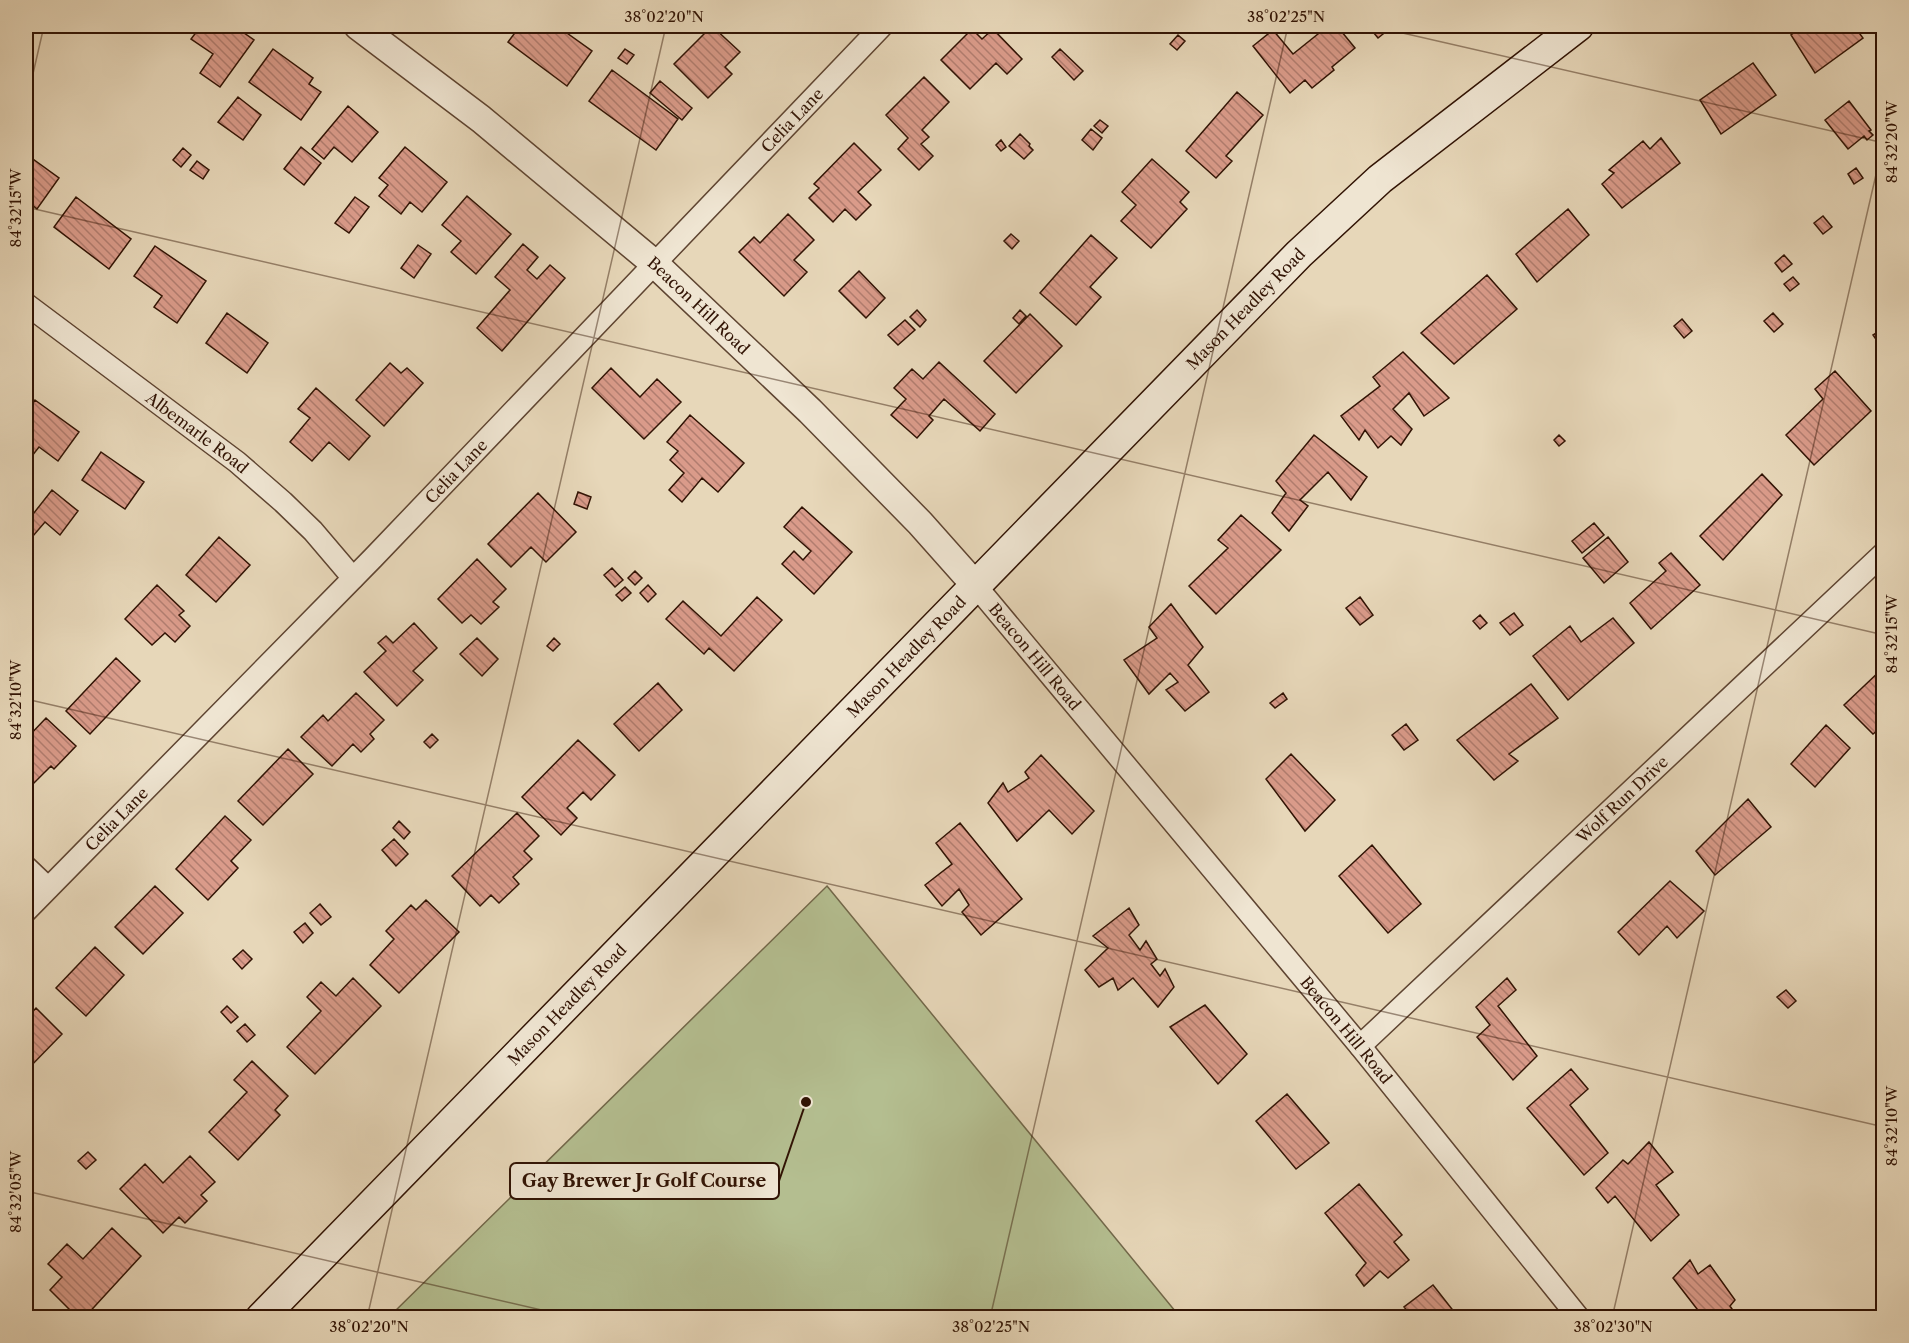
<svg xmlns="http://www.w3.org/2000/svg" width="1909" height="1343" viewBox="0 0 1909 1343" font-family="'Libre Caslon Text',serif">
	<defs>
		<pattern id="building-back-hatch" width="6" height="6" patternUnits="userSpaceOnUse" patternTransform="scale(1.5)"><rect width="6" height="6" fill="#da9b8a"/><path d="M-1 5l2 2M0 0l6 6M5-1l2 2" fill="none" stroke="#b17d6f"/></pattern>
	</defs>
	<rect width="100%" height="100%" fill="#e7d7b9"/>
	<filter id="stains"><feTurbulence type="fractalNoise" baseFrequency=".00333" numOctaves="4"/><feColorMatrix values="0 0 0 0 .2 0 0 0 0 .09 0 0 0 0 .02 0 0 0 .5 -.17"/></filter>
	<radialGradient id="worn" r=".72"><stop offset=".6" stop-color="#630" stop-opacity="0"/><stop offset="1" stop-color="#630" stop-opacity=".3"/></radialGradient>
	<path fill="#b4be90" stroke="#72684a" stroke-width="1.5" d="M 827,886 L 1180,1317 L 389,1317 Z"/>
	<path fill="url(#building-back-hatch)" stroke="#311304" stroke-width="1.5" d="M 201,26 L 234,26 L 254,40 L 220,87 L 200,73 L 213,54 L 191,39 Z
		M 520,26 L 557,26 L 592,51 L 567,86 L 508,42 Z
		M 712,26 L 740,52 L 725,67 L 732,74 L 708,98 L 674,64 Z
		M 1328,26 L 1337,26 L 1355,48 L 1332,67 L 1334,70 L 1312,88 L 1305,80 L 1290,93 L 1253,46 L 1273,30 L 1293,54 Z
		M 1368,26 L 1393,26 L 1378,38 Z
		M 1802,26 L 1854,26 L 1863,38 L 1815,73 L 1791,35 Z
		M 972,29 L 982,39 L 993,29 L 1022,59 L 1007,74 L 996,63 L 970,89 L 941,60 Z
		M 1178,35 L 1185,41 L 1177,50 L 1170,44 Z
		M 273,49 L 313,78 L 309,84 L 321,92 L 301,120 L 249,82 Z
		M 625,49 L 634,55 L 627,64 L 618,58 Z
		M 1060,49 L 1083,71 L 1074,80 L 1052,57 Z
		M 1753,63 L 1776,95 L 1721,134 L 1700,100 Z
		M 612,70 L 678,119 L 656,150 L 589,101 Z
		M 924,77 L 949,102 L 922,130 L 929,137 L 921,144 L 933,156 L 919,170 L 898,149 L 908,138 L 886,115 Z
		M 660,81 L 692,108 L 682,120 L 650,93 Z
		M 1237,92 L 1263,115 L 1226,156 L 1232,161 L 1216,178 L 1186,151 Z
		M 238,97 L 261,115 L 243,140 L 218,122 Z
		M 1849,101 L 1871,130 L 1869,131 L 1873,135 L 1867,140 L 1864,136 L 1848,149 L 1825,120 Z
		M 348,106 L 378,132 L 352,162 L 334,147 L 324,159 L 312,149 Z
		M 1100,120 L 1108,126 L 1102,133 L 1094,126 Z
		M 1091,129 L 1102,138 L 1093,150 L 1082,140 Z
		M 1020,134 L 1030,144 L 1029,146 L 1033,150 L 1024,159 L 1009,146 Z
		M 1661,138 L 1680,163 L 1622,208 L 1602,184 L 1614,173 L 1609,170 L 1643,141 L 1650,149 Z
		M 1001,140 L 1006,147 L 1001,151 L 996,145 Z
		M 854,143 L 881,170 L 858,192 L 871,205 L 856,220 L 845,209 L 833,222 L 809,198 L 819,188 L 814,184 Z
		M 301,147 L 321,163 L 304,185 L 284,169 Z
		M 405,147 L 447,182 L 422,212 L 410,202 L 401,214 L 379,196 L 388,185 L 379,178 Z
		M 183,148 L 191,155 L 181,167 L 173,160 Z
		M 26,154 L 59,178 L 37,209 L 26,200 Z
		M 1152,159 L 1189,192 L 1180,202 L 1187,209 L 1151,248 L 1121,221 L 1136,205 L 1122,192 Z
		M 197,161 L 209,170 L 203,179 L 190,170 Z
		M 1856,168 L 1863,178 L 1854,184 L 1848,174 Z
		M 467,196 L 511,234 L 476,274 L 451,252 L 461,241 L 442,225 Z
		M 76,197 L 131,239 L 109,269 L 54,227 Z
		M 355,197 L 369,207 L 349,233 L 335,223 Z
		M 1568,209 L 1589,235 L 1537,282 L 1516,254 Z
		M 788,214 L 814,240 L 794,260 L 807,272 L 784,296 L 739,252 L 754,237 L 760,243 Z
		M 1823,216 L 1832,227 L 1823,234 L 1814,223 Z
		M 1011,234 L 1019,241 L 1012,249 L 1004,241 Z
		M 1091,235 L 1117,258 L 1090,287 L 1101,297 L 1076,325 L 1040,293 Z
		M 523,244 L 538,257 L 527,270 L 537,279 L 550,265 L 565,278 L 502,351 L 477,328 L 510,290 L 495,277 Z
		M 418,245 L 431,254 L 414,278 L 401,268 Z
		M 155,246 L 206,281 L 177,323 L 154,307 L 162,296 L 134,276 Z
		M 1784,255 L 1792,264 L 1782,272 L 1775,263 Z
		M 859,271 L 885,298 L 866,318 L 839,291 Z
		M 1487,275 L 1517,309 L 1454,364 L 1421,333 Z
		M 1793,277 L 1799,284 L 1790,291 L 1784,284 Z
		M 917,310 L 926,320 L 920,327 L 910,317 Z
		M 1020,310 L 1026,316 L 1019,324 L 1013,318 Z
		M 227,313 L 268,343 L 247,373 L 206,343 Z
		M 1773,313 L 1783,324 L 1774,332 L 1764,321 Z
		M 1030,314 L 1062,346 L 1016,393 L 984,361 Z
		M 1682,319 L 1692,331 L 1684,338 L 1674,326 Z
		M 905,320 L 915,330 L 898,345 L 888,335 Z
		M 1884,328 L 1884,347 L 1882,348 L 1873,335 Z
		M 1403,352 L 1449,398 L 1424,416 L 1409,393 L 1393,409 L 1412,429 L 1401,445 L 1391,436 L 1378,448 L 1365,430 L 1359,440 L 1341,416 L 1380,386 L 1373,377 Z
		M 939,362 L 995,414 L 980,431 L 944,399 L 929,416 L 933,420 L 917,438 L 891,415 L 906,399 L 894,388 L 912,369 L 923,379 Z
		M 390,363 L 401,373 L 407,368 L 423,383 L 384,426 L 356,400 Z
		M 611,368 L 640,397 L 657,379 L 681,402 L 644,439 L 592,388 Z
		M 1835,371 L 1871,411 L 1814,465 L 1786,435 L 1823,399 L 1815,389 Z
		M 316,388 L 370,436 L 349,460 L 329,442 L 312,461 L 290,442 L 310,418 L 298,409 Z
		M 35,400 L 79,432 L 58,461 L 39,447 L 32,456 L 26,451 L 26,413 Z
		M 690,415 L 744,463 L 718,492 L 702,478 L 682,502 L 669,490 L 684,473 L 670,460 L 678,451 L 667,442 Z
		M 1314,435 L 1367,477 L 1351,500 L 1328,472 L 1300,500 L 1308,506 L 1289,531 L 1272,513 L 1286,493 L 1276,481 Z
		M 1559,435 L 1565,441 L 1559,446 L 1554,440 Z
		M 101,452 L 144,482 L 125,509 L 82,480 Z
		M 1762,474 L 1782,495 L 1723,560 L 1700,536 Z
		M 52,490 L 78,511 L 60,535 L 45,522 L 33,536 L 26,530 L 26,523 Z
		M 578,492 L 591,497 L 587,509 L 574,504 Z
		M 538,493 L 576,532 L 546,562 L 531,547 L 511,567 L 488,544 Z
		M 802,507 L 852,552 L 814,594 L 782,564 L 794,551 L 803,560 L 811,551 L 784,527 Z
		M 1241,515 L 1281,550 L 1216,614 L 1189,586 L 1228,548 L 1218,540 Z
		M 1594,523 L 1604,535 L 1582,553 L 1572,541 Z
		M 219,537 L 250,565 L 216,602 L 186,575 Z
		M 1608,537 L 1628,562 L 1604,583 L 1583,558 Z
		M 1671,553 L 1700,585 L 1651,629 L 1630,603 L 1666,571 L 1659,563 Z
		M 477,559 L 506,589 L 493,602 L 499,607 L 481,624 L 471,615 L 462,623 L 438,599 Z
		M 612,568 L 623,580 L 615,587 L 604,575 Z
		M 635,571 L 642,578 L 635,585 L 628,578 Z
		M 157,585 L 184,611 L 179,615 L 190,626 L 175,642 L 165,633 L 152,645 L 125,619 Z
		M 648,585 L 656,594 L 648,602 L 640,593 Z
		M 625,587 L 631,593 L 622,601 L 616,595 Z
		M 757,597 L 782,620 L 734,671 L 709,648 L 704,654 L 666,619 L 683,601 L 721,636 Z
		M 1360,597 L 1373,615 L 1360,625 L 1346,608 Z
		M 1171,604 L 1203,647 L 1188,665 L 1209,692 L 1185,711 L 1166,690 L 1178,682 L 1170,673 L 1149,694 L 1124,660 L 1157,638 L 1149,627 Z
		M 1514,613 L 1523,625 L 1510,635 L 1500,623 Z
		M 1480,615 L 1487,623 L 1480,629 L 1473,621 Z
		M 1613,618 L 1634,643 L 1568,700 L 1533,656 L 1570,626 L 1581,642 Z
		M 414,623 L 437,648 L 413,671 L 423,680 L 397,706 L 364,672 L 386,651 L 378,643 L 386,636 L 393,643 Z
		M 477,638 L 498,659 L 482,676 L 460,654 Z
		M 554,638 L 560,644 L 553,651 L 547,646 Z
		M 116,658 L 140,681 L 90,734 L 66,711 Z
		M 1884,660 L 1884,725 L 1873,734 L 1844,705 L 1883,668 L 1879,664 Z
		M 658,683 L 682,710 L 639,751 L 614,724 Z
		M 1531,684 L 1558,718 L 1509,754 L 1518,761 L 1494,780 L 1457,740 Z
		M 356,693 L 384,720 L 370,734 L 374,739 L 361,752 L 353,744 L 332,766 L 301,737 L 323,715 L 328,721 Z
		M 1283,693 L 1287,699 L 1275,708 L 1270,703 Z
		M 46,718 L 76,746 L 54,769 L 51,766 L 30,787 L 26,782 L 26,739 Z
		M 1406,724 L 1418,740 L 1404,750 L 1392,735 Z
		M 1826,725 L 1850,748 L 1815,787 L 1791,764 Z
		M 432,734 L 438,740 L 430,748 L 424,742 Z
		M 578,740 L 615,775 L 591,800 L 583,792 L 567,808 L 577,818 L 561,835 L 522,797 Z
		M 288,749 L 313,774 L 263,825 L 238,801 Z
		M 1291,754 L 1335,800 L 1305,831 L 1266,779 Z
		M 1041,755 L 1094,811 L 1072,834 L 1049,810 L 1017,841 L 988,803 L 1003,783 L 1008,792 L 1029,778 L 1025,772 Z
		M 1748,799 L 1771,827 L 1715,875 L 1696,851 Z
		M 517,813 L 539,836 L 524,851 L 532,859 L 513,877 L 519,884 L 499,903 L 491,895 L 480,906 L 452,876 Z
		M 225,816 L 251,840 L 231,861 L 238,868 L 208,900 L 176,869 Z
		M 399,821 L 410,832 L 404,839 L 393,828 Z
		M 960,823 L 1022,899 L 981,935 L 962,912 L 969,905 L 959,889 L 942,906 L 925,885 L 952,864 L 936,843 Z
		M 394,839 L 408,854 L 396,866 L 382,850 Z
		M 1372,845 L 1421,904 L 1388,933 L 1339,876 Z
		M 1670,881 L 1704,911 L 1677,938 L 1667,926 L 1639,955 L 1618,932 Z
		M 155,886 L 183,913 L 143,954 L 115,927 Z
		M 426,900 L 459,932 L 399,993 L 370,965 L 394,939 L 386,931 L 411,905 L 416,910 Z
		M 320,904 L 331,917 L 321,925 L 310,913 Z
		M 1129,908 L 1139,925 L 1129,935 L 1140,950 L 1146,941 L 1157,959 L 1151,964 L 1160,976 L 1165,969 L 1174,987 L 1158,1007 L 1133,978 L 1118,990 L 1113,978 L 1099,987 L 1085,970 L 1108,948 L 1093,936 Z
		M 305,923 L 313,933 L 303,943 L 294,932 Z
		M 95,947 L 124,975 L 86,1016 L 56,988 Z
		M 243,950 L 252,959 L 242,969 L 233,959 Z
		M 353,978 L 381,1006 L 315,1074 L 287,1047 L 321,1011 L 307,997 L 321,982 L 336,996 Z
		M 1507,978 L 1516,990 L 1498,1006 L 1537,1056 L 1513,1080 L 1477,1037 L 1490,1025 L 1476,1007 Z
		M 1786,990 L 1796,1001 L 1788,1008 L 1777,997 Z
		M 1205,1005 L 1247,1054 L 1218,1084 L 1170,1027 Z
		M 227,1006 L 238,1017 L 231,1023 L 221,1012 Z
		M 36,1008 L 62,1034 L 26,1071 L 26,1019 Z
		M 245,1024 L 255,1035 L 247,1042 L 237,1031 Z
		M 252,1061 L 288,1096 L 275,1110 L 280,1115 L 238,1160 L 209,1132 L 247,1092 L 234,1080 Z
		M 1571,1069 L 1588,1089 L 1570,1105 L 1608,1153 L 1584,1175 L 1527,1108 Z
		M 1287,1094 L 1329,1143 L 1296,1169 L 1256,1121 Z
		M 1649,1142 L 1673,1172 L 1656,1185 L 1679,1215 L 1651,1241 L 1615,1196 L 1608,1203 L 1596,1188 L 1623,1160 L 1628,1164 Z
		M 88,1152 L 96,1160 L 86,1169 L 78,1161 Z
		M 190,1156 L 215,1182 L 201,1195 L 207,1201 L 185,1223 L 179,1217 L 163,1233 L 120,1189 L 145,1164 L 163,1183 Z
		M 1359,1184 L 1402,1235 L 1394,1242 L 1409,1260 L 1388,1278 L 1380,1271 L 1364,1286 L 1356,1275 L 1366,1263 L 1325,1213 Z
		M 112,1228 L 141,1256 L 84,1318 L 78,1318 L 50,1290 L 62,1277 L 48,1264 L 67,1244 L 83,1259 Z
		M 1690,1260 L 1698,1274 L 1710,1265 L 1735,1300 L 1730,1306 L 1738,1318 L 1704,1318 L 1673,1278 Z
		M 1433,1285 L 1459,1318 L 1413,1318 L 1404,1307 Z"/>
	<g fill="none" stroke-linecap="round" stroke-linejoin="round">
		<defs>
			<g id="minor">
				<path id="s1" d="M 26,304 L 237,462 L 283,502 L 313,531 L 353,578"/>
				<path id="s2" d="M 976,586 L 1360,1046 L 1579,1318"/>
				<path d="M 26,867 L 48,888"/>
				<path id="s3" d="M 26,911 L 373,558 L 882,26"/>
				<path id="s4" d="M 1360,1046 L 1884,553"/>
			</g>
			<g id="tertiary">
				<path id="s5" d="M 358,26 L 481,119 L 655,264 L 810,411 L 920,523 L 976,586"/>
			</g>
			<g id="secondary">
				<path id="s6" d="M 261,1318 L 1299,254 L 1380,179 L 1578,26"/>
			</g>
		</defs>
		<use href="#minor" stroke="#5e4431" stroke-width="24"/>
		<use href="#tertiary" stroke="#5e4431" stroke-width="30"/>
		<use href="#secondary" stroke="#311304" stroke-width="33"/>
		<use href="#minor" stroke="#efe5d2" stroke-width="21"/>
		<use href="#tertiary" stroke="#efe5d2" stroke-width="27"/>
		<use href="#secondary" stroke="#efe5d2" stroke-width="30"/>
	</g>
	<path fill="none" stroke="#311304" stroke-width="1.5" stroke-opacity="0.45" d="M 1372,26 L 1884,143M 26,104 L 44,26M 26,207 L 1884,635M 26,699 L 1884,1127M 26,1191 L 576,1318M 367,1318 L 666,26M 990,1318 L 1288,26M 1612,1318 L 1884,140"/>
	<g text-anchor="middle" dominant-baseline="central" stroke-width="6" stroke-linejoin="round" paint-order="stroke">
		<g font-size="16" fill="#311304" stroke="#efe5d2">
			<text stroke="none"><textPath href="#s3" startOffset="1101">Celia Lane</textPath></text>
			<text stroke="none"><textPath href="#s5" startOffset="441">Beacon Hill Road</textPath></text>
			<text stroke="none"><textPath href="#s6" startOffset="1410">Mason Headley Road</textPath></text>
			<text stroke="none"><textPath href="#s1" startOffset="214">Albemarle Road</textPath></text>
			<text stroke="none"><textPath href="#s3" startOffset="615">Celia Lane</textPath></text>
			<text stroke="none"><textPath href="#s6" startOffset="924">Mason Headley Road</textPath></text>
			<text stroke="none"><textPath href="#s2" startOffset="92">Beacon Hill Road</textPath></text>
			<text stroke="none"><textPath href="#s4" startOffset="360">Wolf Run Drive</textPath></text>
			<text stroke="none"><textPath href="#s3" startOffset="129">Celia Lane</textPath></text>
			<text stroke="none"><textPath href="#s6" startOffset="438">Mason Headley Road</textPath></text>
			<text stroke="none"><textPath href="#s2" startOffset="578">Beacon Hill Road</textPath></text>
		</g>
	</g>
	<path fill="none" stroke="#311304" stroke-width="2" d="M806 1102L779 1181"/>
	<circle fill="#311304" stroke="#efe5d2" stroke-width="2" cx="806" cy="1102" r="6"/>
	<rect fill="#efe5d2" stroke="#311304" stroke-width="2" x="510" y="1163" width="269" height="36" rx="6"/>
	<g font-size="18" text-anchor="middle" font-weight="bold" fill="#311304">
		<text x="644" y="1187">Gay Brewer Jr Golf Course</text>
	</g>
	<rect width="1909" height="1343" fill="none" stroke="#e7d7b9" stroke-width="66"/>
	<rect x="33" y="33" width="1843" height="1277" fill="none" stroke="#311304" stroke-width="2"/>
	<g font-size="15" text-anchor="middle" fill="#311304">
		<text x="664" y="22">38°02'20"N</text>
		<text x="1286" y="22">38°02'25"N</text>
		<text transform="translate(1892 142) rotate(-90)" y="5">84°32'20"W</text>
		<text transform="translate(16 208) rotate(-90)" y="5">84°32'15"W</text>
		<text transform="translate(1892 634) rotate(-90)" y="5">84°32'15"W</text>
		<text transform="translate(16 700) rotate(-90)" y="5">84°32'10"W</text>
		<text transform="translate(1892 1126) rotate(-90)" y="5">84°32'10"W</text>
		<text transform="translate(16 1192) rotate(-90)" y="5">84°32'05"W</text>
		<text x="369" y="1332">38°02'20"N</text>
		<text x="991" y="1332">38°02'25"N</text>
		<text x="1613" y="1332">38°02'30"N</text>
	</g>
	<rect width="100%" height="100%" filter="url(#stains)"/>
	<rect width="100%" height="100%" fill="url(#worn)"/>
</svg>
